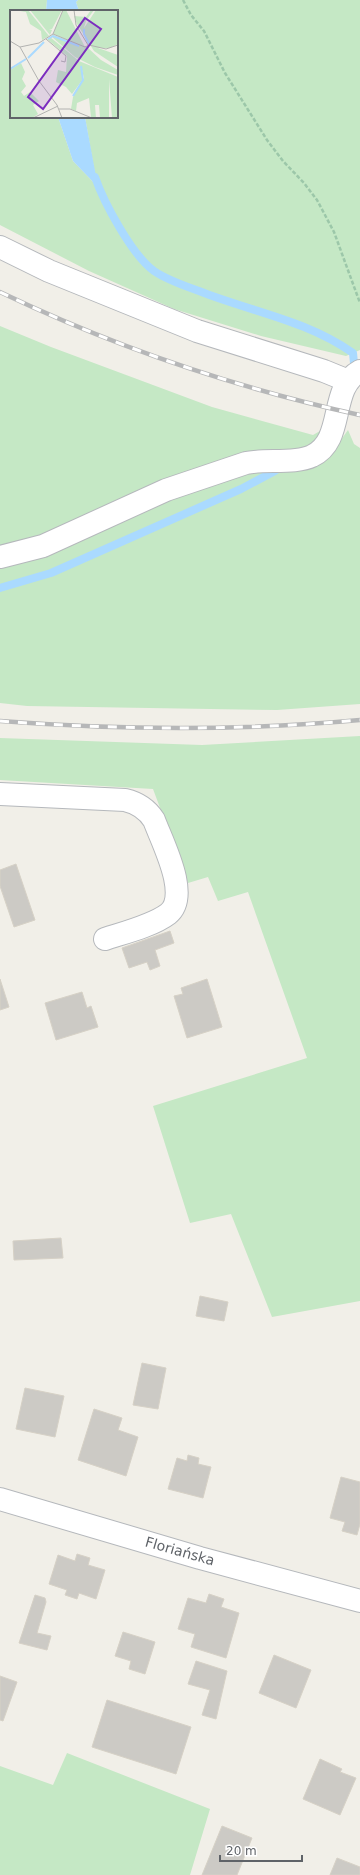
<svg xmlns="http://www.w3.org/2000/svg" width="360" height="1875" viewBox="0 0 360 1875" font-family="'DejaVu Sans',sans-serif">
	<rect width="100%" height="100%" fill="#f1efe8"/>
	<path fill="#c5e8c5" d="M 0,0 L 47,0 L 46,11 L 11,11 L 11,117 L 58,117 L 73,161 L 97,186 L 85,117 L 117,117 L 117,11 L 79,11 L 76,2 L 78,0 L 360,0 L 360,350 L 346,356 L 261,336 L 174,309 L 89,271 L 0,225 Z
		M 0,326 L 51,347 L 212,407 L 313,435 L 320,431 L 319,443 L 102,513 L 0,550 Z
		M 348,430 L 354,444 L 360,448 L 360,704 L 277,710 L 27,706 L 0,703 L 0,566 L 231,477 L 338,444 Z
		M 360,736 L 360,1301 L 272,1317 L 231,1214 L 190,1223 L 153,1106 L 307,1058 L 248,892 L 218,901 L 208,877 L 188,883 L 153,789 L 0,780 L 0,738 L 202,745 Z
		M 67,1753 L 210,1809 L 190,1875 L 0,1875 L 0,1766 L 53,1785 Z"/>
	<path fill="#aadaff" d="M 47,0 L 78,0 L 76,2 L 79,11 L 46,11 Z
		M 58,117 L 85,117 L 98,187 L 73,161 Z"/>
	<g fill="none" stroke-linecap="round" stroke-linejoin="round">
		<path stroke="#aadaff" stroke-width="8" d="M 95,177 C 104,203 132,255 154,271 C 167,280 185,286 199,291 C 252,312 306,320 353,353 L 354,363
			M 0,588 L 51,573 L 241,489 L 275,471"/>
	</g>
	<path fill="#cccac5" stroke="#d6d1c6" d="M 16,864 L 35,920 L 14,927 L 0,886 L 0,870 Z
		M 170,931 L 174,943 L 155,950 L 160,966 L 150,970 L 147,962 L 129,968 L 122,948 Z
		M 0,979 L 9,1007 L 0,1010 Z
		M 207,979 L 222,1027 L 187,1038 L 174,996 L 183,994 L 181,988 Z
		M 82,992 L 87,1008 L 91,1006 L 98,1027 L 56,1040 L 45,1003 Z
		M 61,1238 L 63,1258 L 14,1260 L 13,1241 Z
		M 200,1296 L 228,1302 L 224,1321 L 196,1316 Z
		M 142,1363 L 166,1368 L 158,1409 L 133,1405 Z
		M 25,1388 L 64,1396 L 55,1437 L 16,1429 Z
		M 94,1409 L 122,1418 L 118,1430 L 138,1437 L 126,1476 L 78,1460 Z
		M 188,1455 L 199,1458 L 198,1464 L 211,1467 L 203,1498 L 168,1489 L 177,1458 L 187,1461 Z
		M 341,1477 L 360,1482 L 360,1524 L 357,1535 L 342,1531 L 345,1522 L 330,1518 Z
		M 77,1554 L 90,1558 L 88,1565 L 105,1570 L 96,1599 L 79,1593 L 77,1599 L 65,1595 L 67,1590 L 49,1584 L 58,1555 L 75,1561 Z
		M 209,1594 L 224,1599 L 221,1607 L 239,1613 L 226,1658 L 191,1647 L 195,1634 L 178,1629 L 188,1598 L 206,1603 Z
		M 35,1595 L 45,1598 L 46,1602 L 37,1633 L 51,1636 L 47,1650 L 19,1643 Z
		M 123,1632 L 155,1642 L 145,1674 L 129,1669 L 131,1661 L 115,1656 Z
		M 274,1655 L 311,1670 L 296,1708 L 259,1693 Z
		M 196,1661 L 227,1671 L 216,1719 L 202,1715 L 210,1690 L 188,1684 Z
		M 0,1676 L 17,1682 L 3,1721 L 0,1720 Z
		M 107,1700 L 191,1727 L 176,1774 L 92,1747 Z
		M 320,1759 L 342,1769 L 340,1772 L 356,1778 L 340,1815 L 303,1799 Z
		M 222,1826 L 252,1838 L 237,1875 L 202,1875 Z
		M 337,1858 L 360,1867 L 360,1875 L 330,1875 Z"/>
	<g fill="none" stroke-linecap="round" stroke-linejoin="round">
		<defs>
			<path id="minor" d="M 0,247 L 49,271 L 197,331 L 324,371 L 346,380
				M 0,557 L 43,546 L 166,490 L 246,463 C 265,459 296,464 312,456 C 346,440 328,388 360,371
				M 0,794 L 125,800 C 138,803 147,809 154,820 C 162,842 191,896 168,914 C 152,926 123,933 105,939
				M 0,1499 L 200,1558 L 360,1601"/>
		</defs>
		<use href="#minor" stroke="#b5b8bc" stroke-width="24"/>
		<path stroke="#9cc7a9" stroke-width="2.5" stroke-dasharray="4 2" stroke-linecap="butt" d="M 183,0 L 191,15 L 204,31 L 225,73 L 267,140 L 283,161 L 304,183 L 317,200 L 334,232 L 360,303"/>
		<use href="#minor" stroke="#fff" stroke-width="22"/>
		<defs>
			<path id="rail" d="M 0,292 C 115,347 236,388 360,415
				M 0,721 C 119,730 241,731 360,720"/>
		</defs>
		<use href="#rail" stroke="#b6b7b8" stroke-width="4.5"/>
		<use href="#rail" stroke="#fff" stroke-width="3" stroke-dasharray="9" stroke-linecap="butt"/>
	</g>
	<g text-anchor="middle" dominant-baseline="central" stroke-width="3" stroke-linejoin="round" paint-order="stroke">
		<g font-size="14" fill="#5f6368" stroke="#fff">
			<text transform="translate(180 1551) rotate(16)">Floriańska</text>
		</g>
	</g>
	<g transform="translate(10 10)">
		<rect width="108" height="108" fill="#f1efe8"/>
		<path d="M 4,0 L 18,0 L 39,26 L 32,30 L 31,21 L 20,14 L 16,2 ZM 20,0 L 52,0 L 42,19 L 39,19 L 42,20 L 40,25 ZM 53,0 L 56,0 L 75,37 L 43,24 ZM 81,0 L 84,0 L 76,11 L 74,18 L 86,0 L 108,0 L 108,34 L 100,38 L 88,38 L 108,45 L 108,57 L 84,41 L 67,14 L 64,6 L 76,7 ZM 43,25 L 77,37 L 91,50 L 108,60 L 108,65 L 85,57 L 65,47 L 41,26 ZM 40,27 L 69,51 L 108,67 L 108,108 L 102,108 L 99,69 L 99,108 L 90,108 L 89,95 L 85,95 L 86,108 L 81,107 L 79,88 L 67,93 L 66,101 L 61,99 L 63,87 L 74,68 L 71,56 L 73,69 L 62,84 L 56,77 L 46,72 L 48,60 L 56,62 L 57,46 L 37,29 ZM 11,53 L 15,62 L 12,69 L 16,76 L 11,82 L 14,86 L 20,82 L 29,91 L 23,95 L 28,104 L 22,108 L 0,108 L 0,60 Z" fill="#c5e8c5"/>
		<path fill="none" stroke="#aadaff" stroke-width="2" d="M 74,19 L 74,24 L 79,34M 38,29 L 43,26 L 69,36M 18,48 L 34,32M 0,59 L 16,49M 63,86 L 73,70 L 71,56"/>
		<path fill="none" stroke="#b3b3b1" stroke-width="1" d="M 64,0 L 66,15 L 78,35M 43,24 L 75,37 L 79,35 L 96,39 L 108,35M 36,29 L 56,46 L 55,52 L 51,51M 0,31 L 10,37 L 29,71 L 47,95 L 52,108M 10,37 L 29,33 L 43,24 L 53,0M 49,99 L 60,99 L 82,108M 23,108 L 48,96"/>
		<path fill="#7b2cbf" fill-opacity="0.15" stroke="#7b2cbf" stroke-width="2" d="M 75,8 L 91,19 L 33,99 L 18,87 Z"/>
		<rect width="108" height="108" fill="none" stroke="#5f6368" stroke-width="2"/>
	</g>
	<path d="M220 1855v6h82v-6" fill="none" stroke="#5f6368" stroke-width="2"/>
	<text x="226" y="1855" font-size="12" fill="#5f6368" stroke="#ffffff" stroke-width="3" paint-order="stroke">20 m</text>
</svg>
